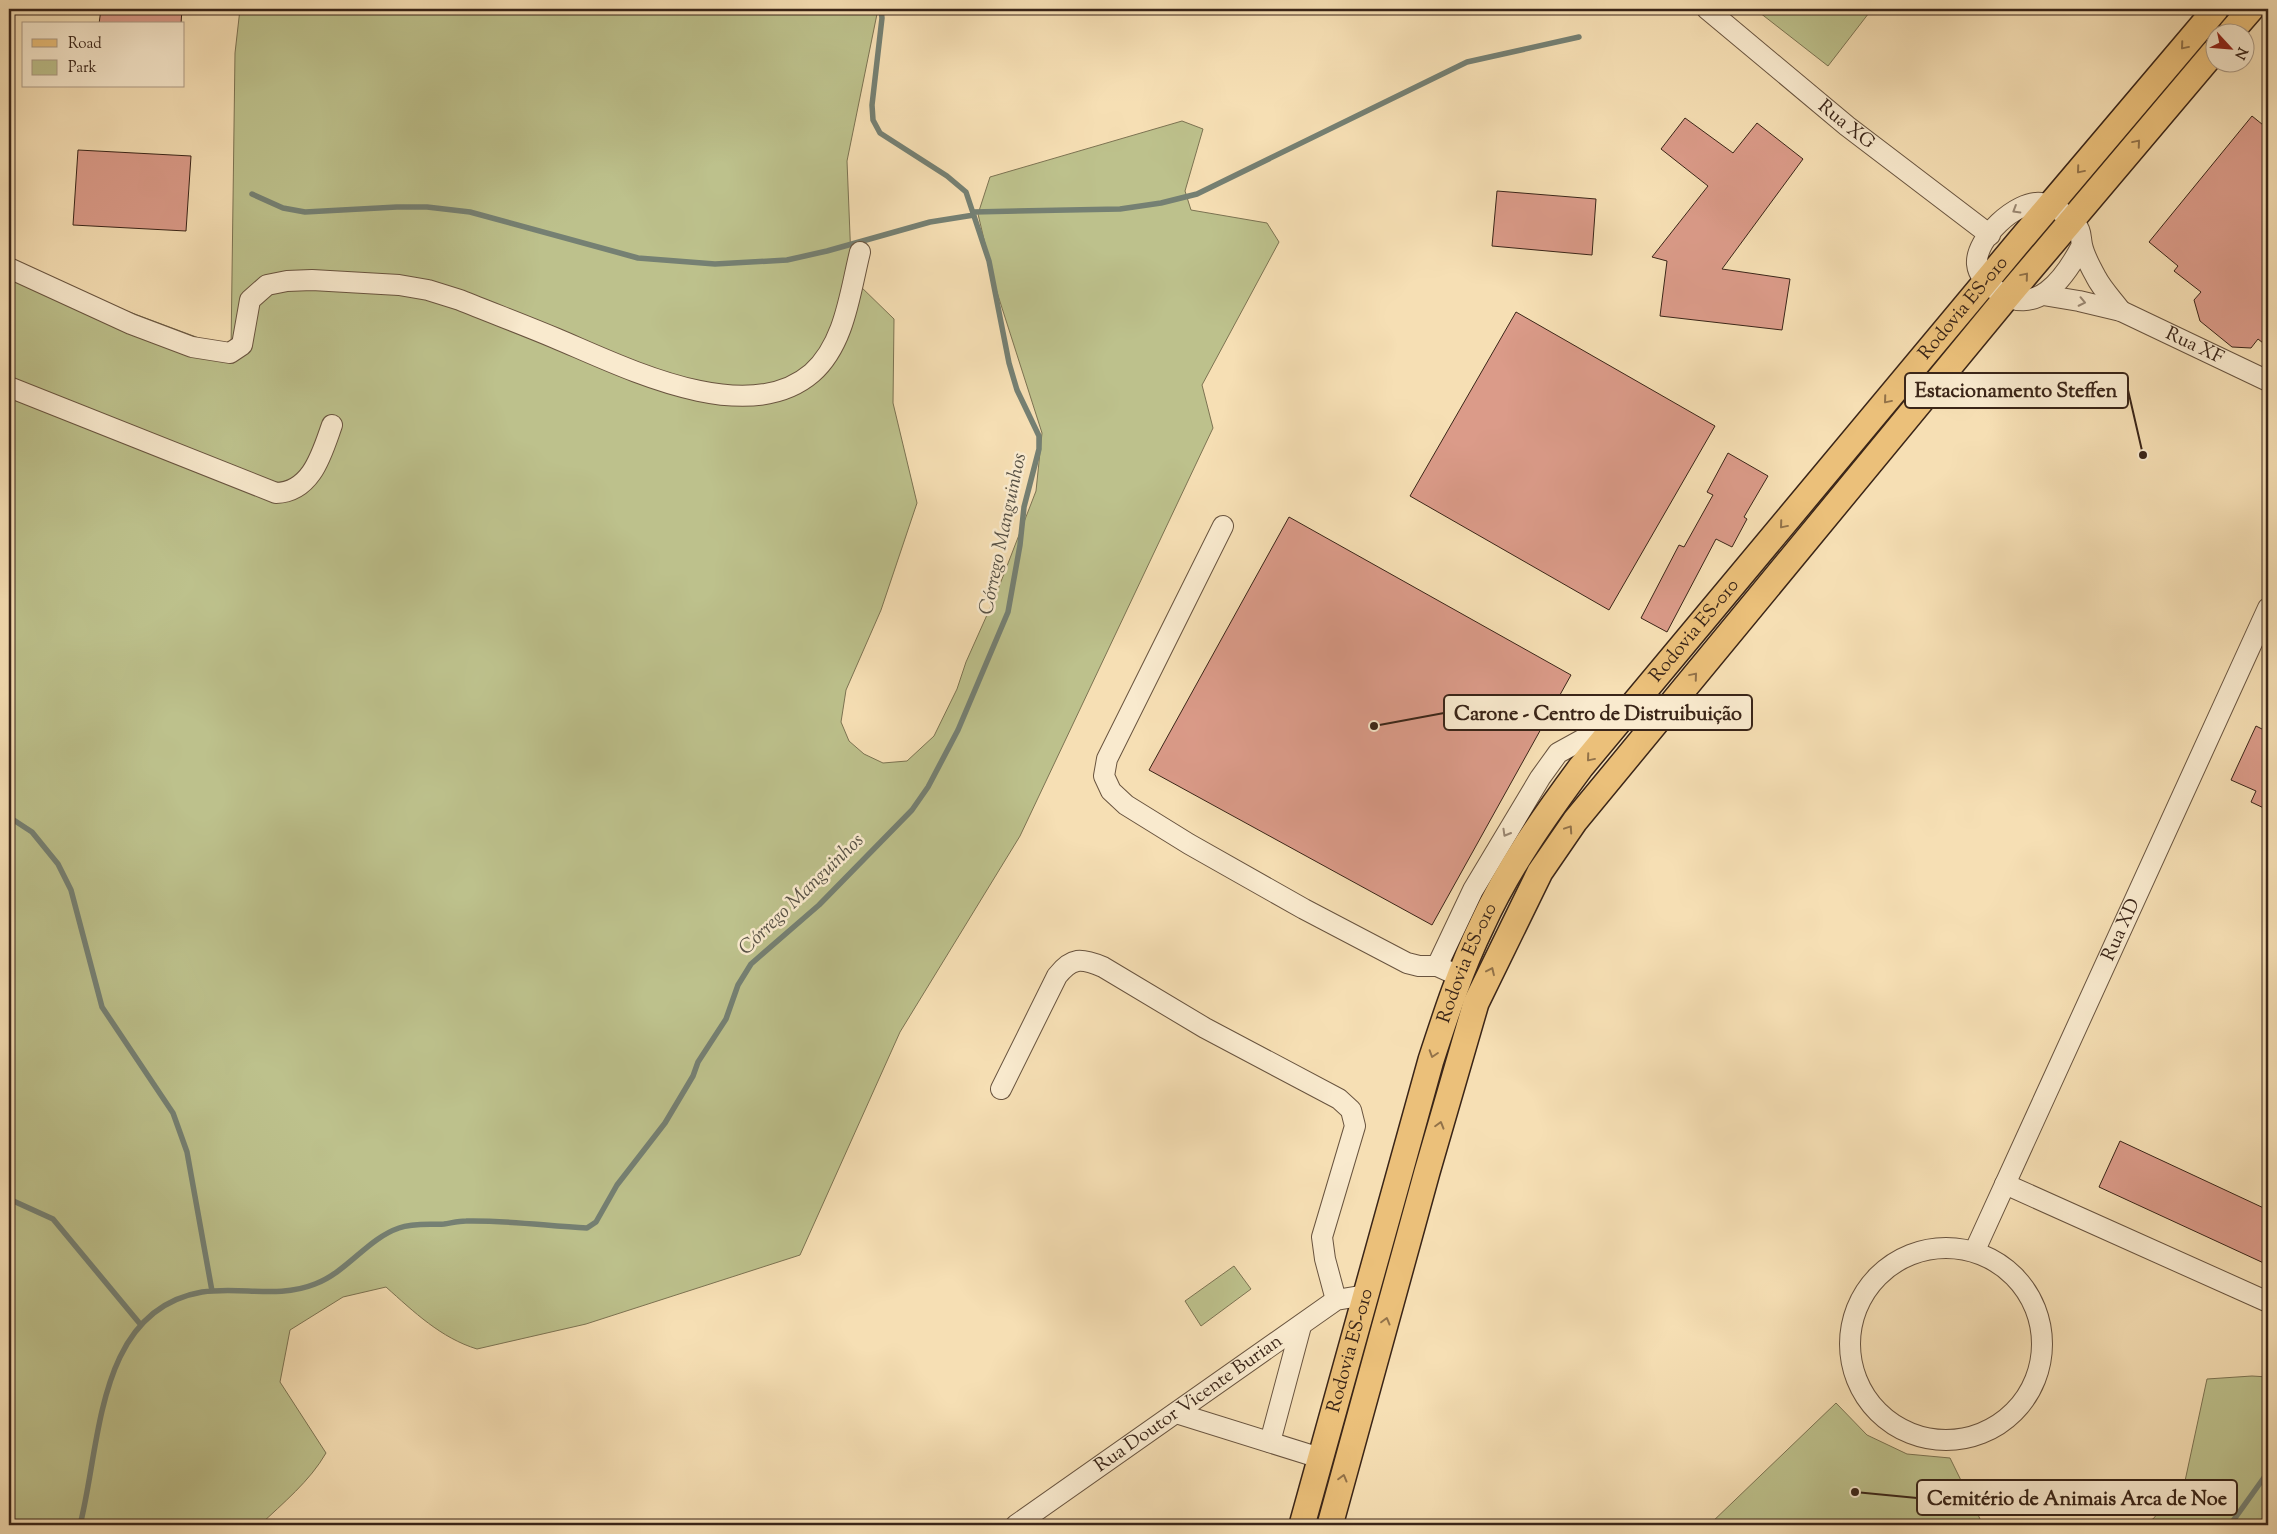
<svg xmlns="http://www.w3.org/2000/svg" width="2277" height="1534" viewBox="0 0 2277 1534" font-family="'Sorts Mill Goudy',serif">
	<rect width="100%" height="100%" fill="#f6dfb4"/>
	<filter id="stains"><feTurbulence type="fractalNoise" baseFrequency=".004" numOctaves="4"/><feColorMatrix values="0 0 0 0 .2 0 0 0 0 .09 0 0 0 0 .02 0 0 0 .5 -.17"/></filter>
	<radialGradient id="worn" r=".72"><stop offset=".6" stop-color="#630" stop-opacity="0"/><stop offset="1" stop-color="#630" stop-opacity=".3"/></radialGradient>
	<path fill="#bdc18c" stroke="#7c7352" d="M 240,9 L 878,9 L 847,161 L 851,260 L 857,283 L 894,319 L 893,403 L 917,503 L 881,610 L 846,690 L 841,722 L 849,741 L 864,754 L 883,763 L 907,761 L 934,736 L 957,689 L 966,662 L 995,597 L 1036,491 L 1042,433 L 995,286 L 978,214 L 990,177 L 1182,121 L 1203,129 L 1185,191 L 1191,210 L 1267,223 L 1279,242 L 1202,385 L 1213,428 L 1020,836 L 900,1032 L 800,1255 L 586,1324 L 477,1349 C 441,1338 414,1312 386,1287 L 343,1297 L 290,1330 L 280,1382 L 326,1453 C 310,1481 283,1503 260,1525 L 9,1525 L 9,267 L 231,350 L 235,53 Z
		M 1755,9 L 1872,9 L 1828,66 Z
		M 1234,1266 L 1251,1289 L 1201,1326 L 1185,1301 Z
		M 2252,1376 L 2268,1377 L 2268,1525 L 2133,1525 L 2153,1519 L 2185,1481 L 2207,1379 Z
		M 1836,1403 L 1867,1435 L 1907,1454 L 1950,1458 L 1983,1525 L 1709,1525 Z"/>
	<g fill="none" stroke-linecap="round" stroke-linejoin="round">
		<path stroke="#758073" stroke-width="5.5" d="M 252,194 L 283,208 L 305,212 L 397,207 L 427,207 L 470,212 L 638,258 L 715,264 L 787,260 L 827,251 L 930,222 L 974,215
			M 973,212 L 1120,209 L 1161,203 L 1197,194 L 1467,62 L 1579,37
			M 9,817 L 32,832 L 58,864 L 71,890 L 102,1007 L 173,1113 L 187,1152 L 212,1291
			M 9,1199 L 53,1219 L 141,1325
			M 80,1525 C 101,1444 96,1310 202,1292 C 240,1286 278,1299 315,1284 C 347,1272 367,1239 399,1228 C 413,1223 429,1225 444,1224 C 451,1223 459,1221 466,1221 C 506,1220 547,1226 587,1228 L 596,1222 L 617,1185 L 665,1123 L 693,1076 L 698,1062 L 726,1019 L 738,985 L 751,964 L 819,905 L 912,810 L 928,787 L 958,730 L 1008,612 L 1020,545 L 1024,507 L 1039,449 L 1039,436 L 1017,390 L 1009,363 L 989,261 L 966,192 L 947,176 L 880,133 L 873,120 L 872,105 L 882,18 L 881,9
			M 2230,1525 L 2268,1472"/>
	</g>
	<path fill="#db9b89" stroke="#3a2518" d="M 101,9 L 182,9 L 181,24 L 99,24 Z
		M 2252,116 L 2268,129 L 2268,347 L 2258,339 L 2251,348 L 2232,347 L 2200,321 L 2194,300 L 2201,292 L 2174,271 L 2178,266 L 2149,242 Z
		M 1685,118 L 1733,153 L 1757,123 L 1803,159 L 1722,269 L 1790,279 L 1782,330 L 1660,316 L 1667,261 L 1652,257 L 1708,186 L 1661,149 Z
		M 78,150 L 191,156 L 186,231 L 73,225 Z
		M 1497,191 L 1596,199 L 1592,255 L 1492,246 Z
		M 1516,312 L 1715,426 L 1609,610 L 1410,496 Z
		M 1728,453 L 1768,476 L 1744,517 L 1747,519 L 1732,547 L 1716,539 L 1667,632 L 1641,618 L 1679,545 L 1684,547 L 1713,495 L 1707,492 Z
		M 1289,517 L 1571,675 L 1432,925 L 1149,770 Z
		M 2256,726 L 2268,732 L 2268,810 L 2251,802 L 2256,791 L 2231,780 Z
		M 2120,1141 L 2268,1210 L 2268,1265 L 2099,1187 Z"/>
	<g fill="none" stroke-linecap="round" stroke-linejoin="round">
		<defs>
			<g id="minor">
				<path id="s1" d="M 1707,9 L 1847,126 L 1990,235"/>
				<path d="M 2082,245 C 2065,278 2035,320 1996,290 C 1987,283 1978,276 1977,264 C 1975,239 2016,200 2041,203 C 2053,204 2064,213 2073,222 C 2082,230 2080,235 2082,245 C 2084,255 2091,268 2096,277 C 2102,289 2113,300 2121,311"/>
				<path d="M 9,268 L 131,324 L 192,347 L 230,353 L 242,345 L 250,300 L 267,285 L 287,281 L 312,280 L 399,285 L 428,290 L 460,300 C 492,313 524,325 555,338 C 622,366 746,430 812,373 C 845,344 850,292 860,252"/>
				<path id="s2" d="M 2043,295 L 2079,301 L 2121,311 L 2268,381"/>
				<path d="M 9,387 L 276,493 C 312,492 322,453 332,425"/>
				<path d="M 1223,526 L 1107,759 L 1104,776 L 1111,791 L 1126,805 L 1189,844 L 1304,909 L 1407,963 L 1419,966 L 1437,966"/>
				<path d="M 1448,971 L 1437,966 L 1473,890 L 1540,778 L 1558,753 L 1618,720"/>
				<path d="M 1001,1089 L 1057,976 C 1072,957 1081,958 1103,967 L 1205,1028 L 1339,1099 L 1351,1110 L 1355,1126 L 1322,1237 L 1325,1259 L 1336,1300"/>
				<path d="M 2005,1184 L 2268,1302"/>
				<circle cx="1946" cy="1344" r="96"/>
				<path id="s3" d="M 1975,1250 L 2268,608"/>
				<path d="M 1176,1413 L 1320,1458"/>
				<path d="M 1270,1442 L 1301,1326"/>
				<path id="s4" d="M 1016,1525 L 1336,1300 L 1366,1295"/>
			</g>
			<g id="major">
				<path d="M 2231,32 L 2251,9"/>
				<path id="s5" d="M 1302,1525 L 1431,1060 C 1446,1014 1461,968 1482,925 C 1508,868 1544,817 1581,767 L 2017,244 L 2216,9"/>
				<path d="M 1330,1525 L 1427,1172 L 1476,1003 L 1540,872 L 1575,821 L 2006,298 L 2214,52"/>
			</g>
		</defs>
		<use href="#minor" stroke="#69543f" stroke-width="22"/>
		<use href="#major" stroke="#3a2518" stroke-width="28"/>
		<use href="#minor" stroke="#f9eace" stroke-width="20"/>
		<use href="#major" stroke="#ebc07a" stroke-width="25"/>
	</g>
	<defs><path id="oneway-chevron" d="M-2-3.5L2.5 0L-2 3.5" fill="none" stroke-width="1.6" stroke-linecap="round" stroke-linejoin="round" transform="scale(1.25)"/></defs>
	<g stroke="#927249">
		<use href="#oneway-chevron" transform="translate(2184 46) rotate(130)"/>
		<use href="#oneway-chevron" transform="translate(2137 143) rotate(-50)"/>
		<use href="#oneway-chevron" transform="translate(2080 170) rotate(130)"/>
		<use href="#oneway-chevron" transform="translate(2025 276) rotate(-50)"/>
		<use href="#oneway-chevron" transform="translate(1887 400) rotate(130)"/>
		<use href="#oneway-chevron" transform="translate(1783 525) rotate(130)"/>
		<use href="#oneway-chevron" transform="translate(1694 676) rotate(-50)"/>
		<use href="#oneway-chevron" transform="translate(1590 758) rotate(130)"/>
		<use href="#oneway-chevron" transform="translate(1569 829) rotate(-56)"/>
		<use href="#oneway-chevron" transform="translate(1491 971) rotate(-65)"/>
		<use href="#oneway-chevron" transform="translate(1433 1054) rotate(108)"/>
		<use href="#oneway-chevron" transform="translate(1440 1125) rotate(-74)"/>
		<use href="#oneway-chevron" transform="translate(1386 1321) rotate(-75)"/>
		<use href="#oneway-chevron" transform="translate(1343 1478) rotate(-75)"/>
	</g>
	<g stroke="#9a8873">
		<use href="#oneway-chevron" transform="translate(2016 210) rotate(149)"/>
		<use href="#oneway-chevron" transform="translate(2082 302) rotate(12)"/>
		<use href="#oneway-chevron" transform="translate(1506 833) rotate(120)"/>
	</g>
	<g text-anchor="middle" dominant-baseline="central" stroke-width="5" stroke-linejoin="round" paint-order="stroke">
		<g font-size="19" fill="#3a2518" stroke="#f9eace">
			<text stroke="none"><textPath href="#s1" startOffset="181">Rua XG</textPath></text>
			<text stroke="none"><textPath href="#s5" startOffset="1411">Rodovia ES-010</textPath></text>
			<text stroke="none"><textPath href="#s2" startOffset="161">Rua XF</textPath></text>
			<text stroke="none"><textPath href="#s5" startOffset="991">Rodovia ES-010</textPath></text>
			<text stroke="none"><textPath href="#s3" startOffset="352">Rua XD</textPath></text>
			<text stroke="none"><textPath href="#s5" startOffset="586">Rodovia ES-010</textPath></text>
			<text stroke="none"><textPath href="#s5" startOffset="181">Rodovia ES-010</textPath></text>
			<text stroke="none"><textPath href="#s4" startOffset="211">Rua Doutor Vicente Burian</textPath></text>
		</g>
		<g font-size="20" font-style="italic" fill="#585246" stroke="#f9eace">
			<text transform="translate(1004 534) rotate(-78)">Córrego Manguinhos</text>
			<text transform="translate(802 895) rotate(-44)">Córrego Manguinhos</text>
		</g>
	</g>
	<path fill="none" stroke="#3a2518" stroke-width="2" d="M2143 455L2128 390M1374 726L1444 713M1855 1492L1917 1498"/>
	<g fill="#3a2518" stroke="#f9eace" stroke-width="2">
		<circle cx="2143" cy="455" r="5"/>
		<circle cx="1374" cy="726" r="5"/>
		<circle cx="1855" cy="1492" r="5"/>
	</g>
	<g fill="#f9eace" stroke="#3a2518" stroke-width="2">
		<rect x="1905" y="373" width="223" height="35" rx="5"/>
		<rect x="1444" y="695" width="308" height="35" rx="5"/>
		<rect x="1917" y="1480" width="320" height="35" rx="5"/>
	</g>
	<g font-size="20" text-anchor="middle" font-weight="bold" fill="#3a2518">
		<text x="2016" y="397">Estacionamento Steffen</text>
		<text x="1598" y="720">Carone - Centro de Distruibuição</text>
		<text x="2077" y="1505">Cemitério de Animais Arca de Noe</text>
	</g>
	<rect width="2277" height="1534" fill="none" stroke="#f6dfb4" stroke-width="30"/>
	<rect x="10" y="10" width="2257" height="1514" fill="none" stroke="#3a2518" stroke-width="2.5"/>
	<rect x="15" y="15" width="2247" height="1504" fill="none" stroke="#3a2518"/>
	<rect x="22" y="22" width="162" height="65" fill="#f9eace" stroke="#ad9b85"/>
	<rect x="32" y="39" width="25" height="8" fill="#ebc07a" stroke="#ad9b85"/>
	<text x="68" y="48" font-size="15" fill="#3a2518">Road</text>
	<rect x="32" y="60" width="25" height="15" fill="#bdc18c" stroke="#ad9b85"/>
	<text x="68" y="72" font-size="15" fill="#3a2518">Park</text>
	<g transform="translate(2230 48) rotate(116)"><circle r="24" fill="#f9eace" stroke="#ad9b85"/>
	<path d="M0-4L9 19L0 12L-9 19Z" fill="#8f2418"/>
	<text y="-8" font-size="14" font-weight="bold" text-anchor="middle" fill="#3a2518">N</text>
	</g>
	<rect width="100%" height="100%" filter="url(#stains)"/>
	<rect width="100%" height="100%" fill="url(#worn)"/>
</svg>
